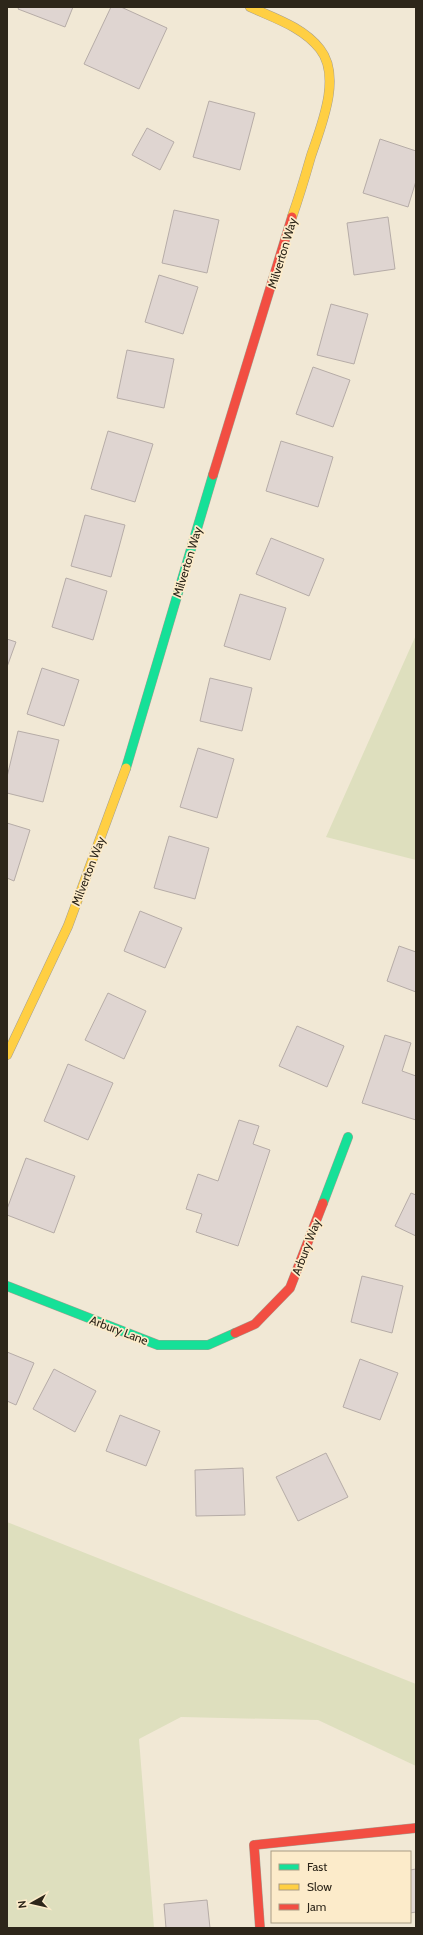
<svg xmlns="http://www.w3.org/2000/svg" width="423" height="1935" viewBox="0 0 423 1935" font-family="Cabin,sans-serif">
	<rect width="100%" height="100%" fill="#f1e8d5"/>
	<path fill="#dedfbe" d="M 416,635 L 416,860 L 326,837 Z
		M 7,1522 L 416,1684 L 416,1766 L 318,1720 L 181,1717 L 139,1739 L 154,1928 L 7,1928 Z"/>
	<path fill="#dfd5d1" stroke="#b6aca7" d="M 19,7 L 73,7 L 65,27 L 18,9 Z
		M 111,7 L 121,7 L 167,28 L 139,89 L 84,64 Z
		M 209,101 L 255,113 L 240,170 L 193,157 Z
		M 147,128 L 174,142 L 160,170 L 132,155 Z
		M 380,139 L 416,151 L 416,181 L 408,207 L 363,193 Z
		M 174,210 L 219,220 L 207,273 L 162,263 Z
		M 388,217 L 395,269 L 354,275 L 347,223 Z
		M 159,275 L 198,287 L 183,334 L 145,322 Z
		M 331,304 L 368,314 L 354,364 L 317,355 Z
		M 127,350 L 174,359 L 164,408 L 117,398 Z
		M 313,367 L 350,380 L 333,427 L 296,414 Z
		M 108,431 L 153,444 L 135,502 L 91,489 Z
		M 281,441 L 333,457 L 318,507 L 266,491 Z
		M 85,515 L 125,525 L 111,577 L 71,566 Z
		M 271,538 L 324,559 L 309,596 L 256,574 Z
		M 66,578 L 107,591 L 93,640 L 52,627 Z
		M 240,594 L 286,608 L 270,660 L 224,646 Z
		M 7,639 L 16,642 L 7,667 Z
		M 42,668 L 79,680 L 64,726 L 27,714 Z
		M 210,678 L 252,688 L 242,731 L 200,721 Z
		M 18,731 L 59,740 L 43,802 L 7,793 L 7,777 Z
		M 198,748 L 234,759 L 217,818 L 180,807 Z
		M 7,823 L 30,830 L 14,881 L 7,878 Z
		M 169,836 L 209,848 L 195,899 L 154,888 Z
		M 140,911 L 182,928 L 165,968 L 124,951 Z
		M 399,946 L 416,952 L 416,992 L 387,981 Z
		M 108,993 L 146,1011 L 124,1059 L 85,1040 Z
		M 297,1026 L 344,1046 L 327,1087 L 279,1066 Z
		M 385,1035 L 411,1043 L 402,1071 L 416,1076 L 416,1120 L 362,1103 Z
		M 68,1064 L 113,1083 L 88,1140 L 44,1121 Z
		M 239,1120 L 259,1126 L 253,1144 L 270,1150 L 238,1246 L 196,1232 L 202,1214 L 186,1209 L 198,1174 L 218,1181 Z
		M 26,1158 L 75,1176 L 54,1233 L 7,1215 L 7,1209 Z
		M 411,1193 L 416,1195 L 416,1236 L 395,1226 Z
		M 362,1276 L 403,1286 L 392,1333 L 351,1322 Z
		M 7,1352 L 34,1363 L 16,1405 L 7,1401 Z
		M 360,1359 L 398,1373 L 380,1420 L 343,1407 Z
		M 54,1369 L 96,1391 L 75,1432 L 33,1409 Z
		M 120,1415 L 160,1431 L 146,1466 L 106,1451 Z
		M 326,1453 L 348,1497 L 298,1521 L 276,1477 Z
		M 243,1468 L 245,1515 L 196,1516 L 195,1470 Z
		M 416,1869 L 416,1912 L 410,1913 L 410,1870 Z
		M 207,1900 L 210,1928 L 166,1928 L 164,1904 Z"/>
	<g fill="none" stroke-linecap="round" stroke-linejoin="round">
		<defs>
			<path id="fast" d="M 126,768 L 213,475
				M 323,1203 L 348,1137
				M 7,1286 L 158,1345 L 208,1345 L 235,1333"/>
			<path id="slow" d="M 250,7 C 274,18 303,27 320,49 C 342,77 321,126 311,156 C 305,177 299,197 292,217
				M 7,1055 L 68,926 L 126,768"/>
			<path id="jam" d="M 213,475 L 292,217
				M 235,1333 L 255,1324 L 290,1288 L 323,1203
				M 260,1928 L 254,1845 L 416,1828"/>
		</defs>
		<use href="#fast" stroke="#a69f91" stroke-width="10"/>
		<use href="#slow" stroke="#a69f91" stroke-width="10"/>
		<use href="#jam" stroke="#a69f91" stroke-width="10"/>
		<use href="#fast" stroke="#16e098" stroke-width="9"/>
		<use href="#slow" stroke="#ffcf43" stroke-width="9"/>
		<use href="#jam" stroke="#f24e42" stroke-width="9"/>
	</g>
	<g text-anchor="middle" dominant-baseline="central" stroke-width="3.5" stroke-linejoin="round" paint-order="stroke">
		<g font-size="12" fill="#2d261a" stroke="#fcebca">
			<text transform="translate(282 253) rotate(-73)">Milverton Way</text>
			<text transform="translate(187 562) rotate(-73)">Milverton Way</text>
			<text transform="translate(88 871) rotate(-69)">Milverton Way</text>
			<text transform="translate(306 1247) rotate(-69)">Arbury Way</text>
			<text transform="translate(119 1330) rotate(21)">Arbury Lane</text>
		</g>
	</g>
	<rect width="423" height="1935" fill="none" stroke="#2d261a" stroke-width="16"/>
	<rect x="271" y="1851" width="140" height="72" fill="#fcebca" stroke="#a99c84"/>
	<rect x="279" y="1864" width="20" height="6" fill="#16e098" stroke="#a99c84"/>
	<text x="307" y="1871" font-size="12" fill="#2d261a">Fast</text>
	<rect x="279" y="1884" width="20" height="6" fill="#ffcf43" stroke="#a99c84"/>
	<text x="307" y="1891" font-size="12" fill="#2d261a">Slow</text>
	<rect x="279" y="1904" width="20" height="6" fill="#f24e42" stroke="#a99c84"/>
	<text x="307" y="1911" font-size="12" fill="#2d261a">Jam</text>
	<g transform="translate(32 1903) rotate(262)" stroke="#fcebca" stroke-width="3" paint-order="stroke">
	<path d="M0-3L7 15L0 10L-7 15Z" fill="#2d261a"/>
	<text y="-6" font-size="11" font-weight="bold" text-anchor="middle" fill="#2d261a">N</text>
	</g>
</svg>
